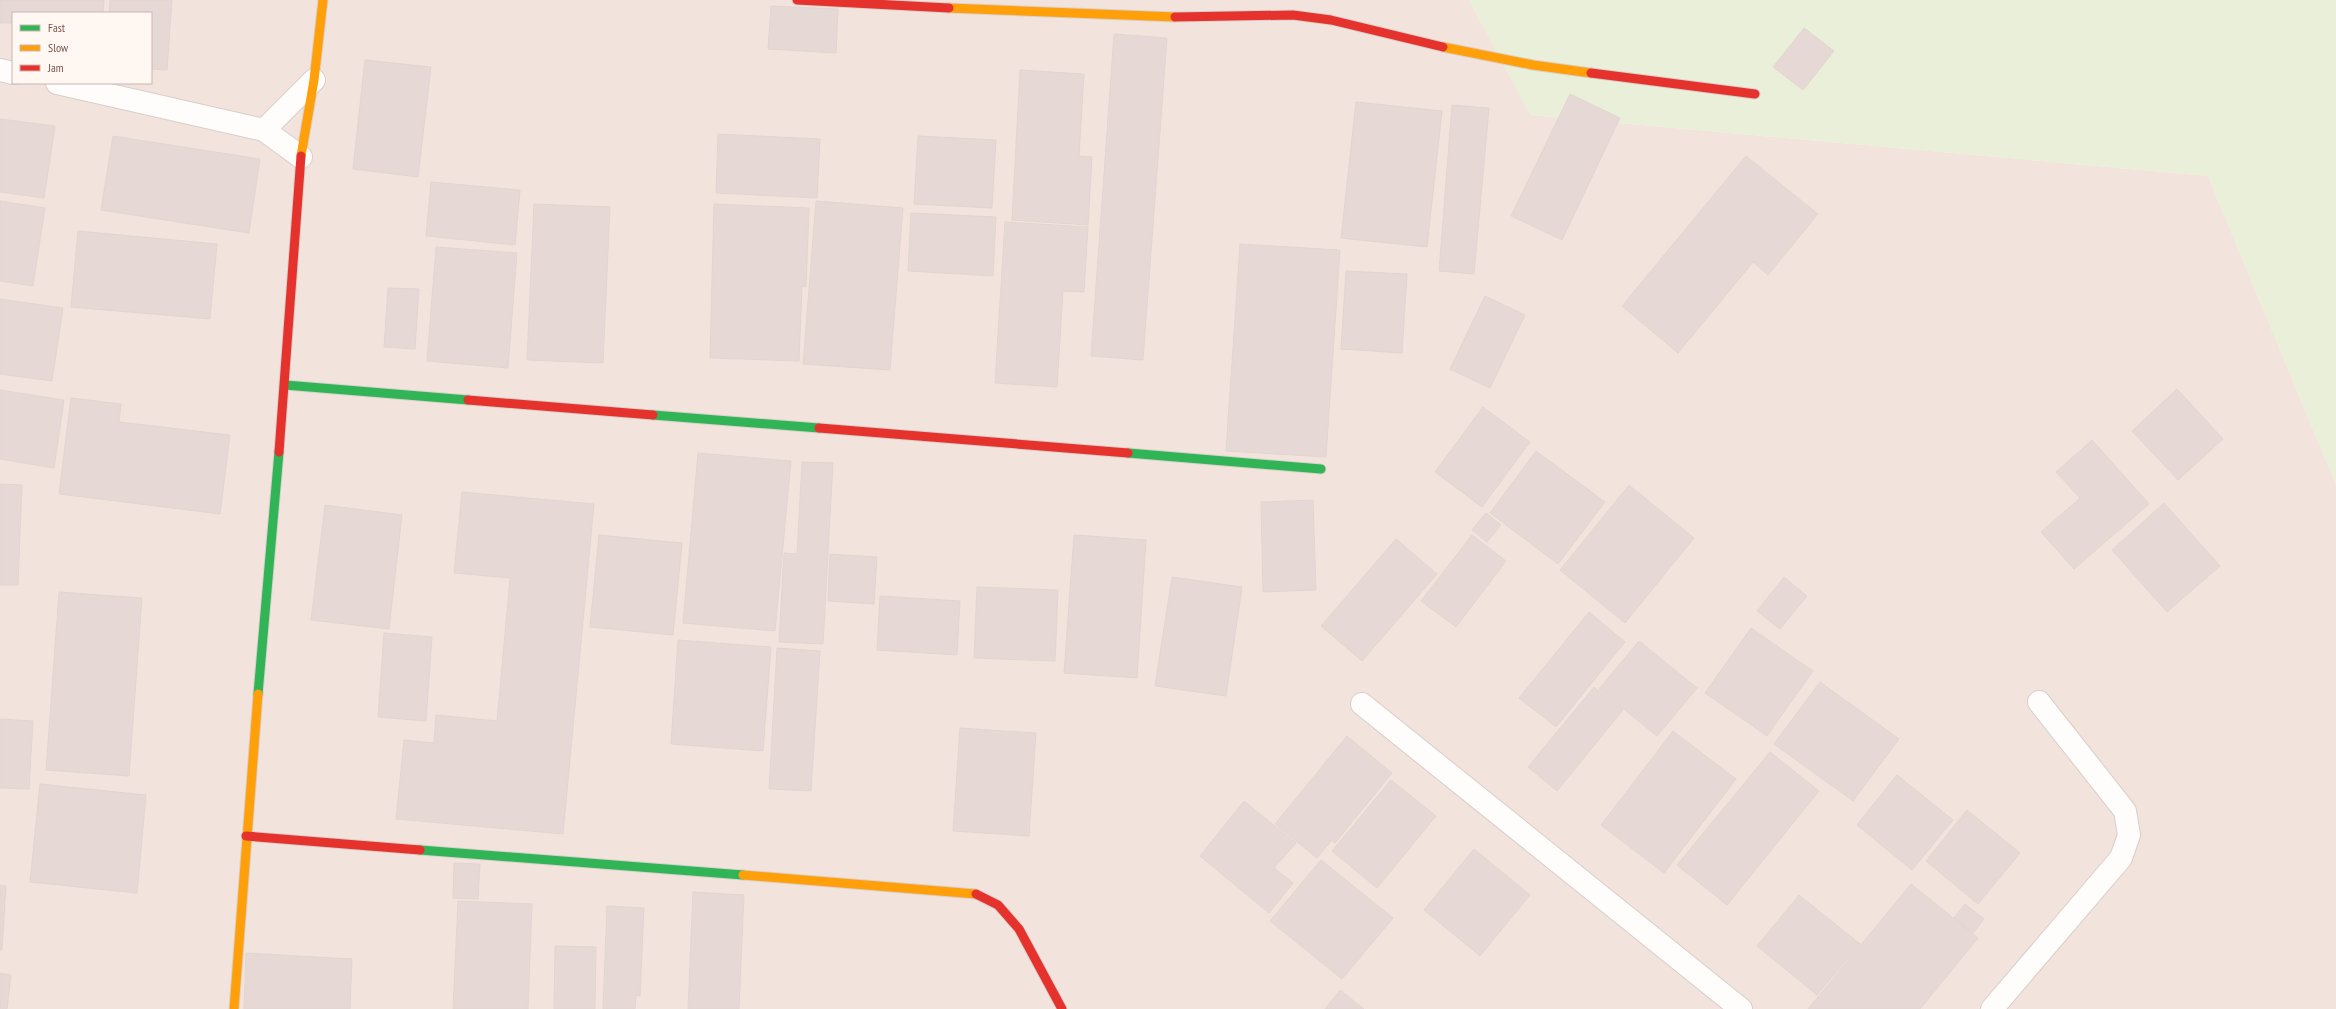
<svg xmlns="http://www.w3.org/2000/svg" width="2336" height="1009" viewBox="0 0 2336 1009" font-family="'PT Sans Narrow',sans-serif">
	<rect width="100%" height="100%" fill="#f9f3ee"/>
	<path fill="#f2e4dc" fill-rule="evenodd" d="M 0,0 L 1469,0 L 1531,115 L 2208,176 L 2336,485 L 2336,1009 L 0,1009 ZM 13,13 L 151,13 L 151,83 L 13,83 Z"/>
	<path fill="#eaefd9" d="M 1469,0 L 2336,0 L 2336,485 L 2208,176 L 1530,115 Z"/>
	<path fill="#e6d9d5" stroke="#e2d5d0" d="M 0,0 L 104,0 L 103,13 L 13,13 L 13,23 L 0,23 Z
		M 110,0 L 172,0 L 167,70 L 151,69 L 151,13 L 109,13 Z
		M 771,6 L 838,9 L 836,53 L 768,49 Z
		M 1804,28 L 1834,51 L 1803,90 L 1773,67 Z
		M 1114,34 L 1167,38 L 1143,360 L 1091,356 Z
		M 365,60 L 431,67 L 418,177 L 353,169 Z
		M 1020,70 L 1084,74 L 1079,156 L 1092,157 L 1088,225 L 1012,220 Z
		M 1570,94 L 1620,118 L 1562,240 L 1511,216 Z
		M 1356,102 L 1442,111 L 1427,247 L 1341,238 Z
		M 1452,105 L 1489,108 L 1474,274 L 1439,271 Z
		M 0,119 L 55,126 L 44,198 L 0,192 Z
		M 718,134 L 820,139 L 817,198 L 716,193 Z
		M 113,136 L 260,159 L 249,233 L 101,210 Z
		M 918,136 L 996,140 L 992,208 L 914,204 Z
		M 1746,156 L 1818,214 L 1768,275 L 1753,262 L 1678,353 L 1622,306 Z
		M 431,182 L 520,190 L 515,245 L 426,236 Z
		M 0,201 L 45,208 L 33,286 L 0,281 Z
		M 816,201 L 903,208 L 890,370 L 803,364 Z
		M 534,204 L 610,207 L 603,363 L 527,360 Z
		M 714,204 L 809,208 L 806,287 L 802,286 L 799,361 L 710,358 Z
		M 911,213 L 996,217 L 993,276 L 908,271 Z
		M 1005,222 L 1088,227 L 1084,292 L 1063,291 L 1057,387 L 995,383 Z
		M 78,231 L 217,244 L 210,319 L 71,307 Z
		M 1240,244 L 1340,250 L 1326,457 L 1226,451 Z
		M 436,247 L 517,253 L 508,368 L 427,361 Z
		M 1346,271 L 1407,274 L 1402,353 L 1341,349 Z
		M 388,288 L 419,289 L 415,349 L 384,347 Z
		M 1485,296 L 1525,315 L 1490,388 L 1450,369 Z
		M 0,299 L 63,308 L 52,381 L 0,374 Z
		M 2177,389 L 2223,439 L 2178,480 L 2132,431 Z
		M 0,390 L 64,400 L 54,468 L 0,459 Z
		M 71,398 L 121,404 L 119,422 L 230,435 L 220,514 L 59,494 Z
		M 1483,407 L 1530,442 L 1482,507 L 1435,472 Z
		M 2092,440 L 2149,504 L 2074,569 L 2041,532 L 2080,498 L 2056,472 Z
		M 1536,451 L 1605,502 L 1558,564 L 1490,513 Z
		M 698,453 L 791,461 L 775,631 L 683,623 Z
		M 802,462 L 833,463 L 823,644 L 779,642 L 784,553 L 797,554 Z
		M 0,484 L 22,485 L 18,585 L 0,585 Z
		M 1629,485 L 1694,538 L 1625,623 L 1560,570 Z
		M 462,492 L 594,504 L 563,834 L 396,819 L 404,740 L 434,743 L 436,715 L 497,721 L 510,578 L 454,573 Z
		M 1313,500 L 1316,590 L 1263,592 L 1261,502 Z
		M 2164,503 L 2220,566 L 2167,612 L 2112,550 Z
		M 325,505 L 402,515 L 389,629 L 311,620 Z
		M 1486,513 L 1501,525 L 1487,542 L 1472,530 Z
		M 599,535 L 682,543 L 673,635 L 590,627 Z
		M 1074,535 L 1146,540 L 1137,678 L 1064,673 Z
		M 1472,535 L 1506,561 L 1456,627 L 1421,601 Z
		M 1396,539 L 1437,574 L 1362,661 L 1321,626 Z
		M 830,554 L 877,557 L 874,604 L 828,601 Z
		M 1172,577 L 1242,587 L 1226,696 L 1155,686 Z
		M 1784,577 L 1807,596 L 1780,629 L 1757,611 Z
		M 977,587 L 1058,590 L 1055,661 L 974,658 Z
		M 59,592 L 142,598 L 129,776 L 46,770 Z
		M 880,596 L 960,601 L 957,655 L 877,650 Z
		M 1589,612 L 1625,642 L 1556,727 L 1519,698 Z
		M 1751,628 L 1813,671 L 1767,736 L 1705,693 Z
		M 384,633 L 432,637 L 426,721 L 378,717 Z
		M 678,640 L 771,647 L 763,751 L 671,744 Z
		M 1639,641 L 1697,688 L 1657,736 L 1599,689 Z
		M 777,648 L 820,651 L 811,791 L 769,789 Z
		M 1820,682 L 1899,739 L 1853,801 L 1774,744 Z
		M 1594,687 L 1623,710 L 1557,791 L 1528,767 Z
		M 0,719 L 33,721 L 29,789 L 0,788 Z
		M 960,728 L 1036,733 L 1029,836 L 953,831 Z
		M 1673,731 L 1736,779 L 1664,873 L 1601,825 Z
		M 1347,736 L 1392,773 L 1335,843 L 1332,840 L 1317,858 L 1275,824 Z
		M 1770,752 L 1819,791 L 1727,905 L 1677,865 Z
		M 1897,775 L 1953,820 L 1912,870 L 1857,825 Z
		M 1391,780 L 1436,816 L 1377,888 L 1332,851 Z
		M 40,784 L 146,795 L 137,893 L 30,882 Z
		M 1244,801 L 1296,843 L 1274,868 L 1293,883 L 1269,913 L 1200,856 Z
		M 1967,810 L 2020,853 L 1978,904 L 1926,861 Z
		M 1474,849 L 1530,895 L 1480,956 L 1424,910 Z
		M 1321,860 L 1393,918 L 1342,979 L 1270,921 Z
		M 454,863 L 480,864 L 478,899 L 453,898 Z
		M 1911,884 L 1978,938 L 1920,1009 L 1808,1009 Z
		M 0,885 L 6,886 L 2,950 L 0,950 Z
		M 693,892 L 744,895 L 739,1009 L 688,1009 Z
		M 1799,895 L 1860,944 L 1817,995 L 1757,946 Z
		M 458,901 L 532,904 L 528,1009 L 453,1009 Z
		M 1965,904 L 1984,919 L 1973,933 L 1954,918 Z
		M 607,906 L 644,908 L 640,996 L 636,995 L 635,1009 L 603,1009 Z
		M 555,946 L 596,947 L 595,1009 L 554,1009 Z
		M 246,953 L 352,959 L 350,1009 L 244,1009 Z
		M 0,973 L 11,975 L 7,1009 L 0,1009 Z
		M 1340,990 L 1364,1009 L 1325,1009 Z"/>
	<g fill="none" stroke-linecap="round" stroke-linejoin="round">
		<defs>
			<path id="street" d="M 0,70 L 13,73
				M 57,83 L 264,130 L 301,157
				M 264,130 L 314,80
				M 1362,704 L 1741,1009
				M 1992,1009 L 2121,858 L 2129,835 L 2125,811 L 2039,702"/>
			<path id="fast" d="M 285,385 L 468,400
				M 653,415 L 819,428
				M 1128,453 L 1321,469
				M 258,694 L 279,452
				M 420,850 L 743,875"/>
			<path id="slow" d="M 949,8 L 1175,17
				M 1443,47 L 1533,65 L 1591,73
				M 301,156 L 314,80 L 323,0
				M 743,875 L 976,894
				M 234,1009 L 258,694"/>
			<path id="jam" d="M 797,0 L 949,8
				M 1175,17 L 1293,15 L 1331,20 L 1443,47
				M 1591,73 L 1755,94
				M 468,400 L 653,415
				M 819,428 L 1128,453
				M 279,452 L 301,156
				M 246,836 L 420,850
				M 976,894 L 998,905 L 1019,929 L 1062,1009"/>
		</defs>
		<use href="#street" stroke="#d8ceca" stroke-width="24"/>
		<use href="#fast" stroke="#dad0cc" stroke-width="11"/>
		<use href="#slow" stroke="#dad0cc" stroke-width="11"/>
		<use href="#jam" stroke="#dad0cc" stroke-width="11"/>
		<use href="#street" stroke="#fefdfc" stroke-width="22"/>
		<use href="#fast" stroke="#30b455" stroke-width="9"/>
		<use href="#slow" stroke="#ff9f0a" stroke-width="9"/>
		<use href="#jam" stroke="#e5322d" stroke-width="9"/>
	</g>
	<rect x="12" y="12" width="140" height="72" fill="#fff7f1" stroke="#cab5af"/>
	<rect x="20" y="25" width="20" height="6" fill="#30b455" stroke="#cab5af"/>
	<text x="48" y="32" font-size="12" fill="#7a534c">Fast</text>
	<rect x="20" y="45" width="20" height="6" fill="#ff9f0a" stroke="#cab5af"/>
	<text x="48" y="52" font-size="12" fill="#7a534c">Slow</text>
	<rect x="20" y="65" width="20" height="6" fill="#e5322d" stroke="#cab5af"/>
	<text x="48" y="72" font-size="12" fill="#7a534c">Jam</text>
</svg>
